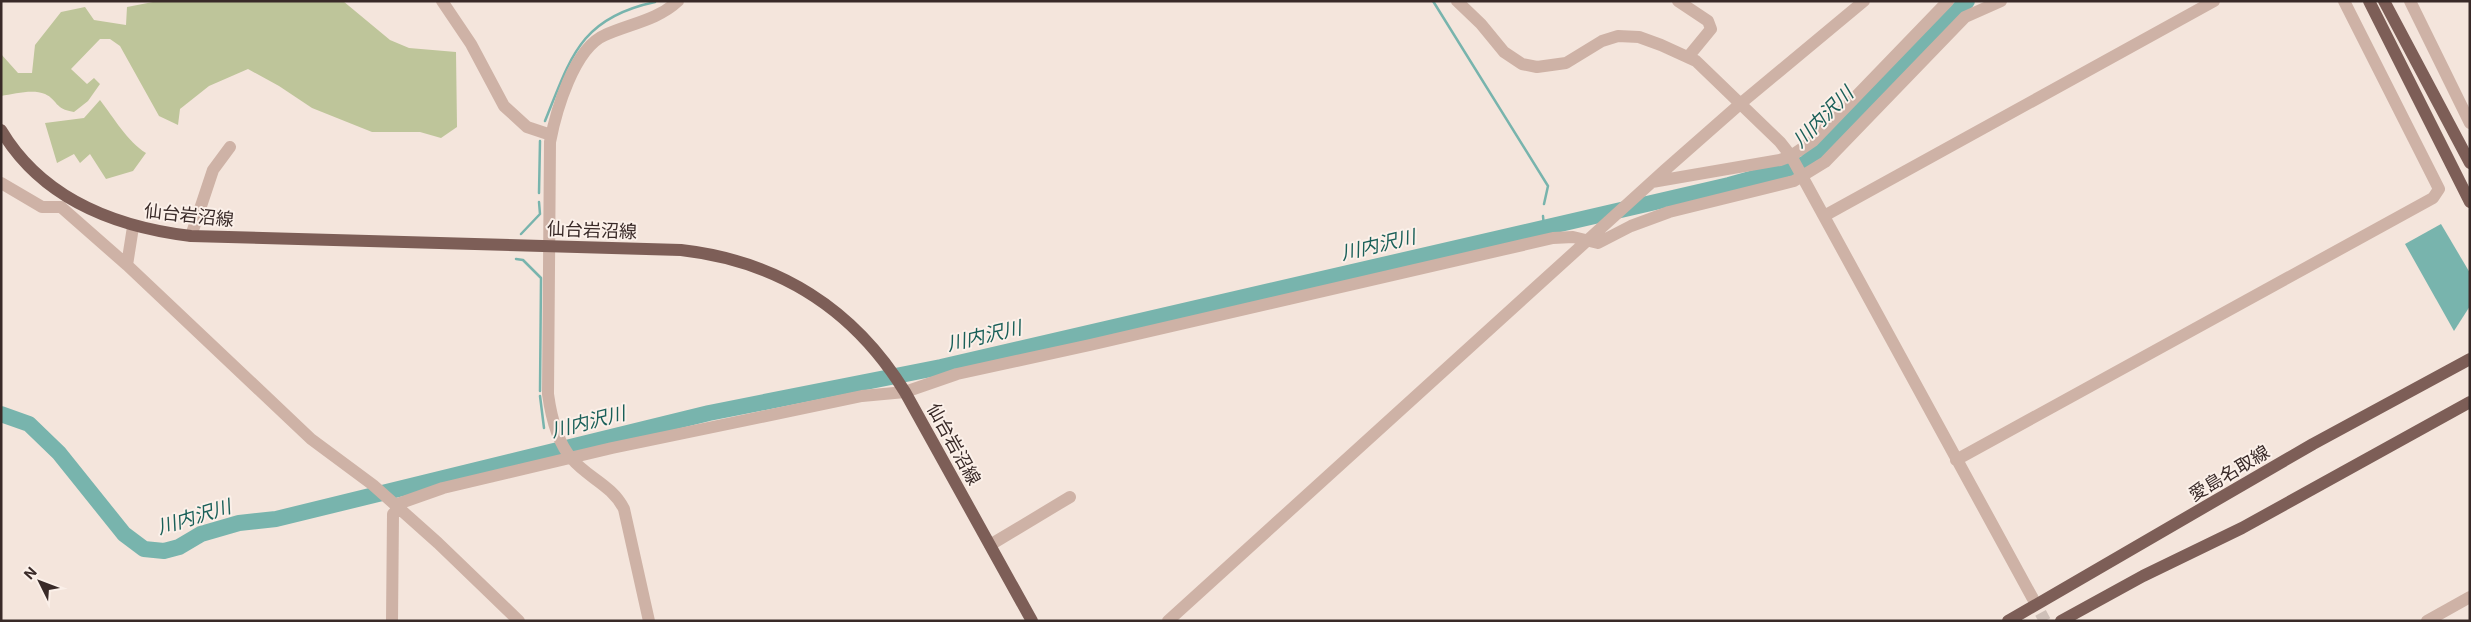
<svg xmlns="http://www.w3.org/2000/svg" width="2471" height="622" viewBox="0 0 2471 622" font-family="Inter,'Noto Sans JP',sans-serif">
	<rect width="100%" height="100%" fill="#f4e5dc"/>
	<path fill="#bec59a" d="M 158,1 L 343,1 L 390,40 L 409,48 L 456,52 L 457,127 L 441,138 L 420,132 L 372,132 L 312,108 L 279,86 L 248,69 L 209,86 L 180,109 L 178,125 L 159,116 L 120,46 L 110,39 L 100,39 L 71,69 L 87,84 L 94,78 L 100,84 L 88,101 L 74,112 C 54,109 58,100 45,94 C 32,89 15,94 1,96 L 1,54 L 18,73 L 32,73 L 35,45 L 61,12 L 85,7 L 94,20 L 126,25 L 127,7 Z
		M 100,100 C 114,118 127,141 146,153 L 133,171 L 106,179 L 90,154 L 80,163 L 74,154 L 57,163 L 45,123 L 84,118 Z"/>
	<path fill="#78b4ad" d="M 2441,224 L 2470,273 L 2470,306 L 2454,331 L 2405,244 Z"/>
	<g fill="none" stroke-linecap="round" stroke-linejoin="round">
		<path stroke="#78b4ad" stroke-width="2.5" d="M 1433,1 L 1548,186 L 1544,204
			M 545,121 C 571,57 580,18 655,2
			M 539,193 L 540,141
			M 1543,216 L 1544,227
			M 521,234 L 540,214 L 539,202
			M 516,259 L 523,260 L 541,278 L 540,391
			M 540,396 L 544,428
			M 553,446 L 557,450"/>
		<path stroke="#78b4ad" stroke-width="16" d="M 1,414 L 29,424 L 59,453 L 124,534 L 144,549 L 164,551 L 179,547 L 201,534 L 239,523 L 276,519 L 709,413 L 941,367 L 1729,185 L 1805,164 L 1967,1"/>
		<path stroke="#cfc0b8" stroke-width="12" stroke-dasharray="12 6" stroke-linecap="butt" d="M 2032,597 L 2045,621"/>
		<path stroke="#ceb2a6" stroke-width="12" d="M 442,1 L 471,44 L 504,106 L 527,127 L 551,135
			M 1457,1 L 1481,24 L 1504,52 L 1522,64 L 1537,67 L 1566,63 L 1602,41 L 1618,36 L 1639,37 L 1661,45 L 1696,61 L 1780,142 L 1791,156 L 2032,597
			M 1678,1 L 1708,21 L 1711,29 L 1688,57
			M 2410,1 L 2470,123
			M 1652,182 L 1780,160 L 1791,156 L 1813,141 L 1948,1
			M 1,183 L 42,207 L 61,207 L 127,265
			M 1824,216 L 2214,1
			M 133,227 L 127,265 L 311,439 L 373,485 L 438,543 L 519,621
			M 191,236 L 213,170 L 230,147
			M 1956,460 L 2433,198 L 2439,189 L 2344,1
			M 395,505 L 443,488 L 612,448 L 862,396 L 905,392 L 957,374 L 1090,345 L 1553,238 L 1573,237 L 1598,243 L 1631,226 L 1669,212 L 1794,181 L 1825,162 L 1965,17 L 2001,1
			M 990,545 L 1070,497
			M 392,621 L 393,514 L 399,508
			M 649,621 L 624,509 C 612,485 588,478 572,459 C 557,442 551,416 548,394 L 550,142 C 556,111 574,48 605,35 C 629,24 658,20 678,1
			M 1168,621 L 1665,170 L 1740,104 L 1864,1
			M 2427,621 L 2470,597"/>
		<path stroke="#7d5e57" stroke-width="12" d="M 2369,1 L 2470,202
			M 2384,1 L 2470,163
			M 1,130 C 42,199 116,227 191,236 L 681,250 C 778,261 854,309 905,392 L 1032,621
			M 2008,621 L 2313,444 L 2470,359
			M 2061,621 L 2143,576 L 2242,528 L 2470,402"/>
	</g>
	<g text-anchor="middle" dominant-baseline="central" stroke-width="4" stroke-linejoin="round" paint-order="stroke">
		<g font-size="18" fill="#392a28" stroke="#fbf0e9">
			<text transform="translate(189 215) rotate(6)">仙台岩沼線</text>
			<text transform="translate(592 230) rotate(2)">仙台岩沼線</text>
			<text transform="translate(954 444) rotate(61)">仙台岩沼線</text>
			<text transform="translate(2229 473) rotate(-31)">愛島名取線</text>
		</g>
		<g font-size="19" font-style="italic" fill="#195f58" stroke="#fbf0e9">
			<text transform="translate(1823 117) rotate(-45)">川内沢川</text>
			<text transform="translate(1378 245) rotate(-13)">川内沢川</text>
			<text transform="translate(984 336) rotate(-13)">川内沢川</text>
			<text transform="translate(588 422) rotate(-14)">川内沢川</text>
			<text transform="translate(194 517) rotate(-17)">川内沢川</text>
		</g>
	</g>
	<rect width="2471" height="622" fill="none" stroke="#392a28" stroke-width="5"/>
	<g transform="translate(40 582) rotate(312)" stroke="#fbf0e9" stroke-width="4" paint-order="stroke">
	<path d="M0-4L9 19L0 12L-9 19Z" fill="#392a28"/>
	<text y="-8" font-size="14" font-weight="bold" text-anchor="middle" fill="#392a28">N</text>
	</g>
</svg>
